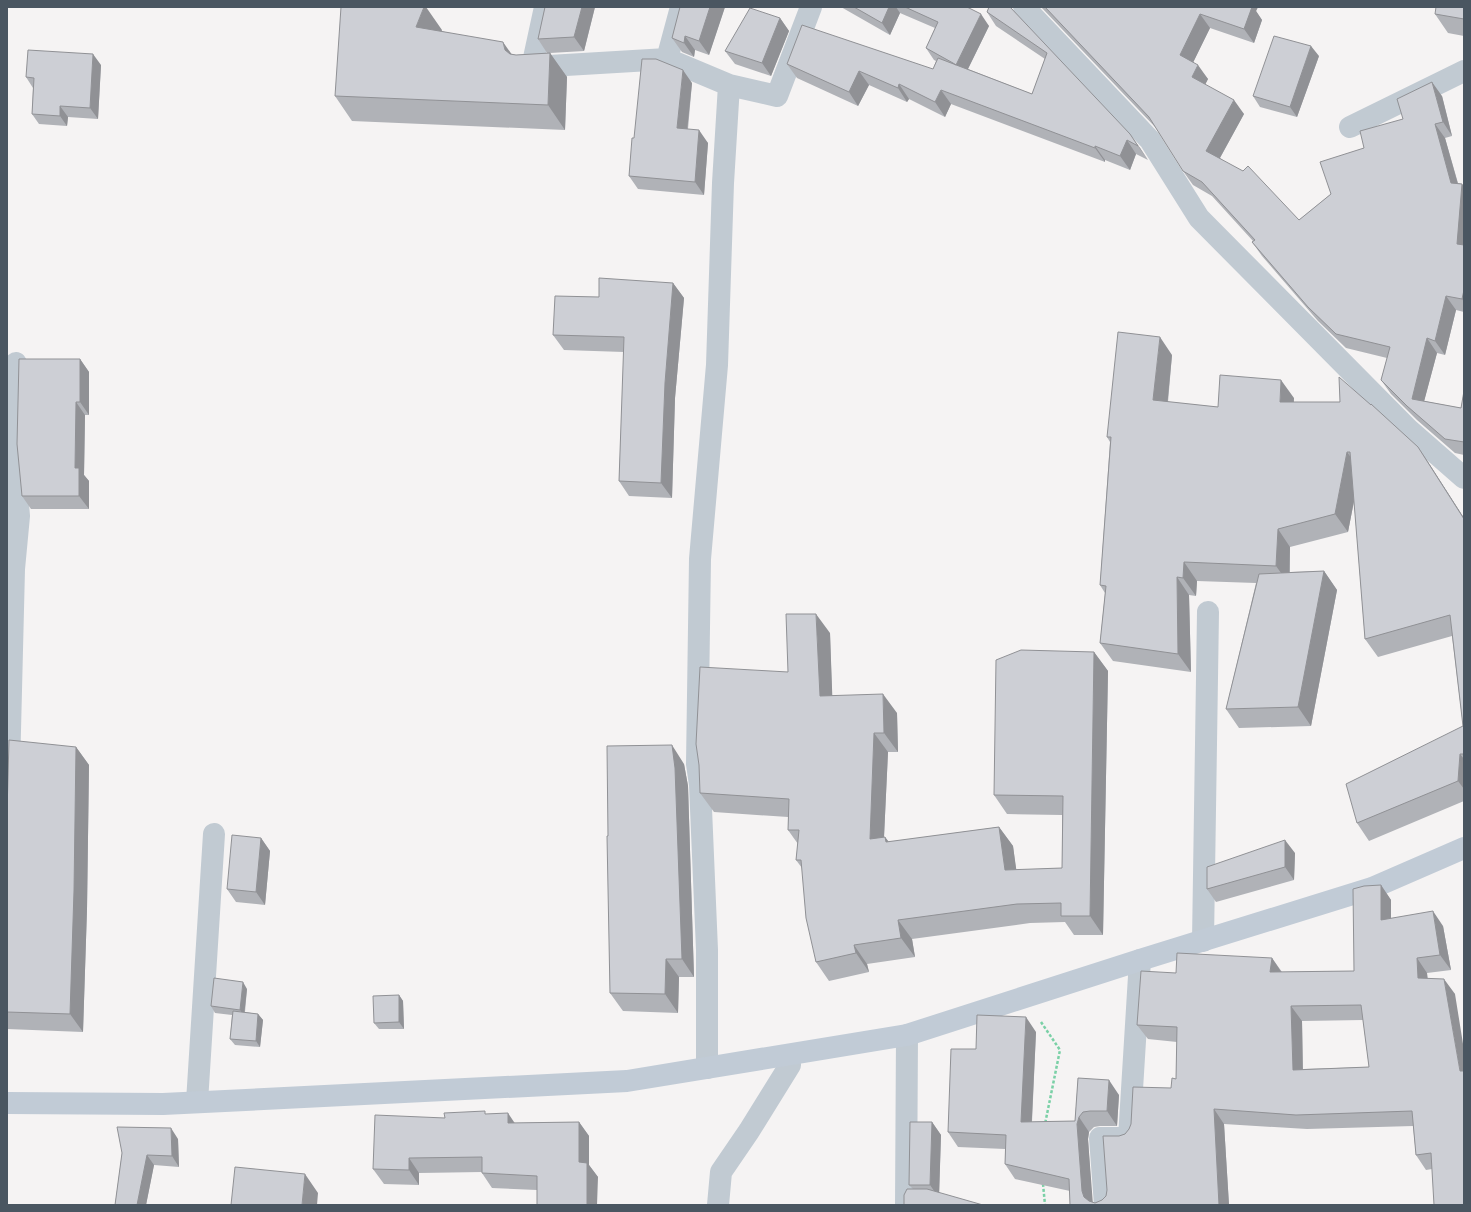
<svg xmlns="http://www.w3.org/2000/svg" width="1471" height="1212" viewBox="0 0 1471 1212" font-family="Barlow,sans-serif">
	<rect width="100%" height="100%" fill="#f5f3f3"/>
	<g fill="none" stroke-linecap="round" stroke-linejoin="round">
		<path stroke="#7ad0a6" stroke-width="2.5" stroke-dasharray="3 2" stroke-linecap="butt" d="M 1041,1022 L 1060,1050 L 1045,1124
			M 1043,1184 L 1045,1205"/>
		<path stroke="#c1cad2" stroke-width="22" d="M 545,7 L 532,67 L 667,59
			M 681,7 L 667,59 L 729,85 L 777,96 L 811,7
			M 1024,7 L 1150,140 L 1199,218 L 1408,429 L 1464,478
			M 1350,127 L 1464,71
			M 9,771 L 14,569 L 19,516 L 14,457 L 16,363
			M 1203,941 L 1208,612
			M 707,1068 L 707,950 L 700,785 L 697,764 L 700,559 L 717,365 L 723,183 L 729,85
			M 197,1102 L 214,834
			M 718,1205 L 721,1172 L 749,1131 L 790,1065
			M 906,1205 L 907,1035
			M 1105,1205 L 1100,1138 L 1129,1138 L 1140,960"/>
		<path stroke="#c1cbd6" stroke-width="22" d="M 7,1103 L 163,1104 L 627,1081 L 907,1035 L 1140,960 L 1372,888 L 1464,848"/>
	</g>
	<path fill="#b0b2b7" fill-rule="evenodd" d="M 545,7 L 595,7 L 584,51 L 550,53 L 567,77 L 565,130 L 352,121 L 335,96 L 442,30 L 442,31 L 511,54 L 516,55 L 547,53 L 538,39 Z
		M 680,7 L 725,7 L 709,55 L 695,50 L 694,57 L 682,52 L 672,38 Z
		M 841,7 L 967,7 L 989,26 L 968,69 L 1032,94 L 1045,59 L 996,26 L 987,12 L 989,7 L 1012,7 L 1012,9 L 1140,148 L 1148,160 L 1136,154 L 1130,170 L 1105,160 L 1105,162 L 951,104 L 945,117 L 909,99 L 907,102 L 869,85 L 858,106 L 797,78 L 787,64 L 933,69 L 936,61 L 934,60 L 926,48 L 935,28 L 900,13 L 890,35 Z
		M 1041,7 L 1258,7 L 1256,11 L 1262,20 L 1254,43 L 1210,28 L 1193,62 L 1208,79 L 1205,84 L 1244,114 L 1220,158 L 1299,220 L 1331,194 L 1364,148 L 1403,119 L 1442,96 L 1452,136 L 1445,138 L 1458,183 L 1462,184 L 1464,187 L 1464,312 L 1456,310 L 1445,355 L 1437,353 L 1424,401 L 1461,408 L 1464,391 L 1464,455 L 1455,453 L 1417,420 L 1391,394 L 1381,380 L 1387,358 L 1346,348 L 1318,321 L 1262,256 L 1252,242 L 1253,241 L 1212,196 L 1193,185 L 1183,171 L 1156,128 Z
		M 1464,7 L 1464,36 L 1448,33 L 1435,14 Z
		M 780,18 L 789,31 L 771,76 L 735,64 L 725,51 Z
		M 1319,56 L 1297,117 L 1260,107 L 1253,96 Z
		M 101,65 L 98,119 L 68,117 L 67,126 L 39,124 L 32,114 L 33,88 L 26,77 Z
		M 692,83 L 688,129 L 708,143 L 704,195 L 638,189 L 629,176 L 634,138 Z
		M 673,283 L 684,298 L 675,398 L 672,498 L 629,496 L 619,481 L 624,352 L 564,350 L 553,335 L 599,297 Z
		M 1172,355 L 1168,402 L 1218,407 L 1294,398 L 1294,402 L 1418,447 L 1430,465 L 1464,518 L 1464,801 L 1369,841 L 1357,823 L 1463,726 L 1452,636 L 1378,657 L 1365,639 L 1354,501 L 1348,532 L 1290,547 L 1290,572 L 1324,571 L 1337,590 L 1311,726 L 1239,728 L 1226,709 L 1256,583 L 1197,581 L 1196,596 L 1189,595 L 1191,672 L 1113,661 L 1100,643 L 1105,593 L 1100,585 L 1110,442 L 1107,437 Z
		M 80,359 L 89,372 L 89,415 L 85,415 L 84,475 L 89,481 L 89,509 L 31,509 L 22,496 Z
		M 830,633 L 832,695 L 897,713 L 898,752 L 888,752 L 884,837 L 885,837 L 889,842 L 999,827 L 1013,846 L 1016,870 L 1062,868 L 1062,815 L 1007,814 L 994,795 L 1094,652 L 1108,671 L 1103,935 L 1074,935 L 1065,922 L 1030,923 L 912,939 L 915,957 L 867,964 L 869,972 L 829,981 L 816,962 L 802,868 L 796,860 L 798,844 L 788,830 L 788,817 L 714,812 L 700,793 L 788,672 Z
		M 76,747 L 89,765 L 87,909 L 83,1032 L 7,1029 L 7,813 Z
		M 684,764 L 688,786 L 694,977 L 679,977 L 678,1013 L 623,1011 L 610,993 L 608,836 Z
		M 261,838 L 270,851 L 265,905 L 236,902 L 227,889 Z
		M 1295,853 L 1294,880 L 1216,902 L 1207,889 Z
		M 1381,885 L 1391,900 L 1391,918 L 1443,926 L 1451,970 L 1427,973 L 1428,979 L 1455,994 L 1432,1169 L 1426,1170 L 1416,1155 L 1413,1126 L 1307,1129 L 1224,1124 L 1229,1205 L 1070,1205 L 1070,1191 L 1015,1179 L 1005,1164 L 1005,1149 L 958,1147 L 948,1132 L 976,1049 L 1036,1032 L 1032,1122 L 1075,1121 L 1078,1078 L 1119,1095 L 1117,1126 L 1100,1126 L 1094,1127 L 1089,1132 L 1088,1139 L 1092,1202 L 1095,1203 L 1102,1200 L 1106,1196 L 1119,1136 L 1125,1134 L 1171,1088 L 1176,1079 L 1177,1042 L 1148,1039 L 1137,1025 L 1176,973 L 1272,958 L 1282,972 L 1354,971 ZM 1363,1020 L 1369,1067 L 1303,1069 L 1302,1021 Z
		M 247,989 L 245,1012 L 258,1014 L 263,1020 L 260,1047 L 235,1045 L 230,1039 L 232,1015 L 215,1013 L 211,1006 Z
		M 399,995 L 403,1001 L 404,1029 L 379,1029 L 374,1023 Z
		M 487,1114 L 515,1123 L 579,1122 L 589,1136 L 589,1165 L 598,1177 L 537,1190 L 492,1188 L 482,1173 L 482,1172 L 419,1173 L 419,1185 L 384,1184 L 373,1169 L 445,1118 Z
		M 932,1122 L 941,1135 L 939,1193 L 913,1189 L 909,1185 Z
		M 178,1139 L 179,1167 L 154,1165 L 146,1205 L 115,1205 L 122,1153 Z"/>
	<path fill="#909195" d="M 424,7 L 426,7 L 442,30 L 433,51 L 416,27 Z
		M 582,7 L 595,7 L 584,51 L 574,37 Z
		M 710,7 L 725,7 L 709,55 L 699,41 Z
		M 889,7 L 896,7 L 900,13 L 890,35 L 882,23 Z
		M 1247,7 L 1258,7 L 1256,11 L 1262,20 L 1254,43 L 1244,29 Z
		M 981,14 L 989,26 L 964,77 L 956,65 Z
		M 1200,14 L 1210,28 L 1190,69 L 1180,55 Z
		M 780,18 L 789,31 L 771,76 L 762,63 Z
		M 685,36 L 695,50 L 694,57 L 684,43 Z
		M 503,42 L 520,66 L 505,50 Z
		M 1311,46 L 1319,56 L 1297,117 L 1290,107 Z
		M 550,53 L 567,77 L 565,130 L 548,105 Z
		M 93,54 L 101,65 L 98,119 L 90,108 Z
		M 1198,65 L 1208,79 L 1202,91 L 1192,77 Z
		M 683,70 L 692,83 L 686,141 L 677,128 Z
		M 859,71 L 869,85 L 858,106 L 849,92 Z
		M 1432,82 L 1442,96 L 1452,136 L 1443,122 Z
		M 899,84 L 909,99 L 907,102 L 898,88 Z
		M 941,90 L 951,104 L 945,117 L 935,102 Z
		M 1234,100 L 1244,114 L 1216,165 L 1206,151 Z
		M 60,106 L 68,117 L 67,126 L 60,116 Z
		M 1435,124 L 1445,138 L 1461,195 L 1462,184 L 1464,187 L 1464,255 L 1457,244 L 1451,183 Z
		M 699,130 L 708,143 L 704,195 L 695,182 Z
		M 1130,134 L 1140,148 L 1148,160 L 1138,146 Z
		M 1127,140 L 1136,154 L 1130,170 L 1120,156 Z
		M 1095,146 L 1105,160 L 1105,162 L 1095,148 Z
		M 673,283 L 684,298 L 675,398 L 672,498 L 661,483 L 665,383 Z
		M 1464,290 L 1464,302 L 1462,299 Z
		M 1446,296 L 1456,310 L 1445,355 L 1435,341 Z
		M 1160,337 L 1172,355 L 1166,418 L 1153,400 Z
		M 1427,338 L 1437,353 L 1421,413 L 1412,399 Z
		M 80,359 L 89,372 L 89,415 L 80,402 Z
		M 1281,380 L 1294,398 L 1292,420 L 1280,402 Z
		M 76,402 L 85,415 L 84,475 L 89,481 L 89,509 L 79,496 L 75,468 Z
		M 1418,447 L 1430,465 L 1464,518 L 1464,519 Z
		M 1347,452 L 1360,470 L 1348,532 L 1335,514 Z
		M 1278,529 L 1290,547 L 1289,584 L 1276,566 Z
		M 1184,562 L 1197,581 L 1196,596 L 1183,578 Z
		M 1324,571 L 1337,590 L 1311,726 L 1298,707 Z
		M 1177,577 L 1189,595 L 1191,672 L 1178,654 Z
		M 816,614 L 830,633 L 833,715 L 820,696 Z
		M 1094,652 L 1108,671 L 1103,935 L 1090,916 Z
		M 883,694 L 897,713 L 898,752 L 884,733 Z
		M 874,733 L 888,752 L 883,858 L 870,839 Z
		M 672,745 L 684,764 L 688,786 L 694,977 L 682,959 Z
		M 76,747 L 89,765 L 87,909 L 83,1032 L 70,1014 Z
		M 1460,754 L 1464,759 L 1464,789 L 1458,781 Z
		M 999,827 L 1013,846 L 1019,889 L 1005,870 Z
		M 885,837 L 899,856 L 886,842 Z
		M 261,838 L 270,851 L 265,905 L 256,892 Z
		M 1285,840 L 1295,853 L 1294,880 L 1285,867 Z
		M 1381,885 L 1391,900 L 1391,935 L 1381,920 Z
		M 1433,911 L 1443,926 L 1451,970 L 1440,955 Z
		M 898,920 L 912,939 L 915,957 L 901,938 Z
		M 854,945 L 867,964 L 869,972 L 856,953 Z
		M 1272,958 L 1282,973 L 1270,972 Z
		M 1417,958 L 1427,973 L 1428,993 L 1418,978 Z
		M 666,959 L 679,977 L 678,1013 L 665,994 Z
		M 1444,979 L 1455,994 L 1464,1050 L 1464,1077 L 1460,1071 Z
		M 243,982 L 247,989 L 244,1016 L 240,1010 Z
		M 399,995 L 403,1001 L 404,1029 L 399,1022 Z
		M 1291,1006 L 1302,1021 L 1303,1085 L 1293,1070 Z
		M 258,1014 L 263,1020 L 260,1047 L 256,1041 Z
		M 1026,1017 L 1036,1032 L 1031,1137 L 1021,1122 Z
		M 1109,1080 L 1119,1095 L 1117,1126 L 1107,1111 Z
		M 1214,1109 L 1224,1124 L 1229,1205 L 1219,1205 Z
		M 508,1113 L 518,1128 L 508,1123 Z
		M 1079,1117 L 1089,1132 L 1088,1139 L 1093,1205 L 1084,1197 L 1082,1191 L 1077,1124 Z
		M 579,1122 L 589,1136 L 589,1165 L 598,1177 L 597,1205 L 587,1205 L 579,1162 Z
		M 932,1122 L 941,1135 L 939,1198 L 930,1185 Z
		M 171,1128 L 178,1139 L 179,1167 L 172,1156 Z
		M 147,1155 L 154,1165 L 146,1205 L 137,1205 Z
		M 409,1158 L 419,1173 L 419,1185 L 409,1170 Z
		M 305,1174 L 318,1193 L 317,1205 L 302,1205 Z"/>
	<path fill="#cdcfd5" stroke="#909195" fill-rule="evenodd" d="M 341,7 L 424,7 L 416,27 L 503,42 L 505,50 L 510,54 L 516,55 L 550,53 L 548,105 L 335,96 Z
		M 545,7 L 582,7 L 574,37 L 538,39 Z
		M 680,7 L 710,7 L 699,41 L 685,36 L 684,43 L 672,38 Z
		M 854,7 L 889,7 L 882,23 Z
		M 905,7 L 967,7 L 981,14 L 956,65 L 953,63 L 926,48 L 938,22 Z
		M 989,7 L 1010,7 L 1130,134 L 1138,146 L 1127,140 L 1120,156 L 1095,146 L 1095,148 L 941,90 L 935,102 L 899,84 L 898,88 L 859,71 L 849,92 L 787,64 L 802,25 L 933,69 L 938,58 L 1032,94 L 1047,53 L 987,12 Z
		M 1045,7 L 1252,7 L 1244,29 L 1200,14 L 1180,55 L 1198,65 L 1192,77 L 1234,100 L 1206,151 L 1243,171 L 1248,166 L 1299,220 L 1331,194 L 1320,162 L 1364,148 L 1360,131 L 1403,119 L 1397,99 L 1432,82 L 1443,122 L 1435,124 L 1451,183 L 1462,184 L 1457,244 L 1464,245 L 1464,290 L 1462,299 L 1446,296 L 1435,341 L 1427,338 L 1412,399 L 1461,408 L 1464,391 L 1464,442 L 1445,439 L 1407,406 L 1381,380 L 1390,347 L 1336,334 L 1308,307 L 1252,242 L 1255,240 L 1202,182 L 1183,171 L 1149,117 Z
		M 1436,7 L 1464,7 L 1464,19 L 1435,14 Z
		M 750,8 L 780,18 L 762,63 L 725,51 Z
		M 1274,36 L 1311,46 L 1290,107 L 1253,96 Z
		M 28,50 L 93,54 L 90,108 L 60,106 L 60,116 L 32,114 L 34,78 L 26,77 Z
		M 642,59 L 656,59 L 683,70 L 677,128 L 699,130 L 695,182 L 629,176 L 632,138 L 634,138 Z
		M 599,278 L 673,283 L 665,383 L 661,483 L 619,481 L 624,337 L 553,335 L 555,296 L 599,297 Z
		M 1118,332 L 1160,337 L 1153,400 L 1218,407 L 1220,375 L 1281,380 L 1280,402 L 1340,402 L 1339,377 L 1371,405 L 1371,404 L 1418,447 L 1464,519 L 1464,754 L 1460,754 L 1458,781 L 1357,823 L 1346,784 L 1463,726 L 1450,615 L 1365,639 L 1350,452 L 1347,452 L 1335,514 L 1278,529 L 1276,566 L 1184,562 L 1183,578 L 1177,577 L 1178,654 L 1100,643 L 1106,586 L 1100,585 L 1111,437 L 1107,437 Z
		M 19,359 L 80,359 L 80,402 L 76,402 L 75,468 L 79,468 L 79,496 L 22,496 L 17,444 Z
		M 1324,571 L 1298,707 L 1226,709 L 1259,574 Z
		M 786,614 L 816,614 L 820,696 L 883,694 L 884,733 L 874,733 L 870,839 L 885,837 L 886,842 L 999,827 L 1005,870 L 1062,868 L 1063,796 L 994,795 L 996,660 L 1021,650 L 1094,652 L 1090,916 L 1061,916 L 1061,903 L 1017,904 L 898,920 L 901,938 L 854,945 L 856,953 L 816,962 L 806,918 L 801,860 L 796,860 L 799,830 L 788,830 L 789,799 L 700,793 L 699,765 L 696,744 L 700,667 L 788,672 Z
		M 9,740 L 76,747 L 74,891 L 70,1014 L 7,1012 L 7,813 Z
		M 672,745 L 675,768 L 682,959 L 666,959 L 665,994 L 610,993 L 607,836 L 608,836 L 607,746 Z
		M 232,835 L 261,838 L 256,892 L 227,889 Z
		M 1285,840 L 1285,867 L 1207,889 L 1207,867 Z
		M 1381,885 L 1381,920 L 1433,911 L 1440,955 L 1417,958 L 1418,978 L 1444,979 L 1460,1071 L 1464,1071 L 1464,1205 L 1434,1205 L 1431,1153 L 1416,1155 L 1412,1111 L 1296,1115 L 1214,1109 L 1219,1205 L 1070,1205 L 1069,1179 L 1005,1164 L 1006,1135 L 948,1132 L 951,1049 L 976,1049 L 977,1015 L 1026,1017 L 1021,1122 L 1075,1121 L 1078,1078 L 1109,1080 L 1107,1111 L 1090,1111 L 1083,1112 L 1079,1117 L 1077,1124 L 1082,1191 L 1084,1197 L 1089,1201 L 1095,1203 L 1102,1200 L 1106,1196 L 1107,1190 L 1103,1136 L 1119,1136 L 1125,1134 L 1129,1129 L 1131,1124 L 1133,1087 L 1171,1088 L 1172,1078 L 1176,1079 L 1177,1027 L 1137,1025 L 1141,971 L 1176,973 L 1177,953 L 1272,958 L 1270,972 L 1354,971 L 1353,889 L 1364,886 ZM 1361,1005 L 1369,1067 L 1293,1070 L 1291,1006 Z
		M 214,978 L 243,982 L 240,1010 L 211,1006 Z
		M 399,995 L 399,1022 L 374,1023 L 373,996 Z
		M 233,1011 L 258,1014 L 256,1041 L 230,1039 Z
		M 485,1111 L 485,1114 L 508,1113 L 508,1123 L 579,1122 L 579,1162 L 587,1163 L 587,1205 L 537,1205 L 537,1176 L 482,1173 L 482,1157 L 409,1158 L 409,1170 L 373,1169 L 375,1115 L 445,1118 L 444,1113 Z
		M 910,1122 L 932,1122 L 930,1185 L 909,1185 Z
		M 117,1127 L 171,1128 L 172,1156 L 147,1155 L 137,1205 L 115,1205 L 122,1153 Z
		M 235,1167 L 305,1174 L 302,1205 L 231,1205 Z
		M 907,1189 L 927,1189 L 983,1205 L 904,1205 L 904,1195 Z"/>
	<rect width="1471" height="1212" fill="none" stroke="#4a5661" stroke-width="16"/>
</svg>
